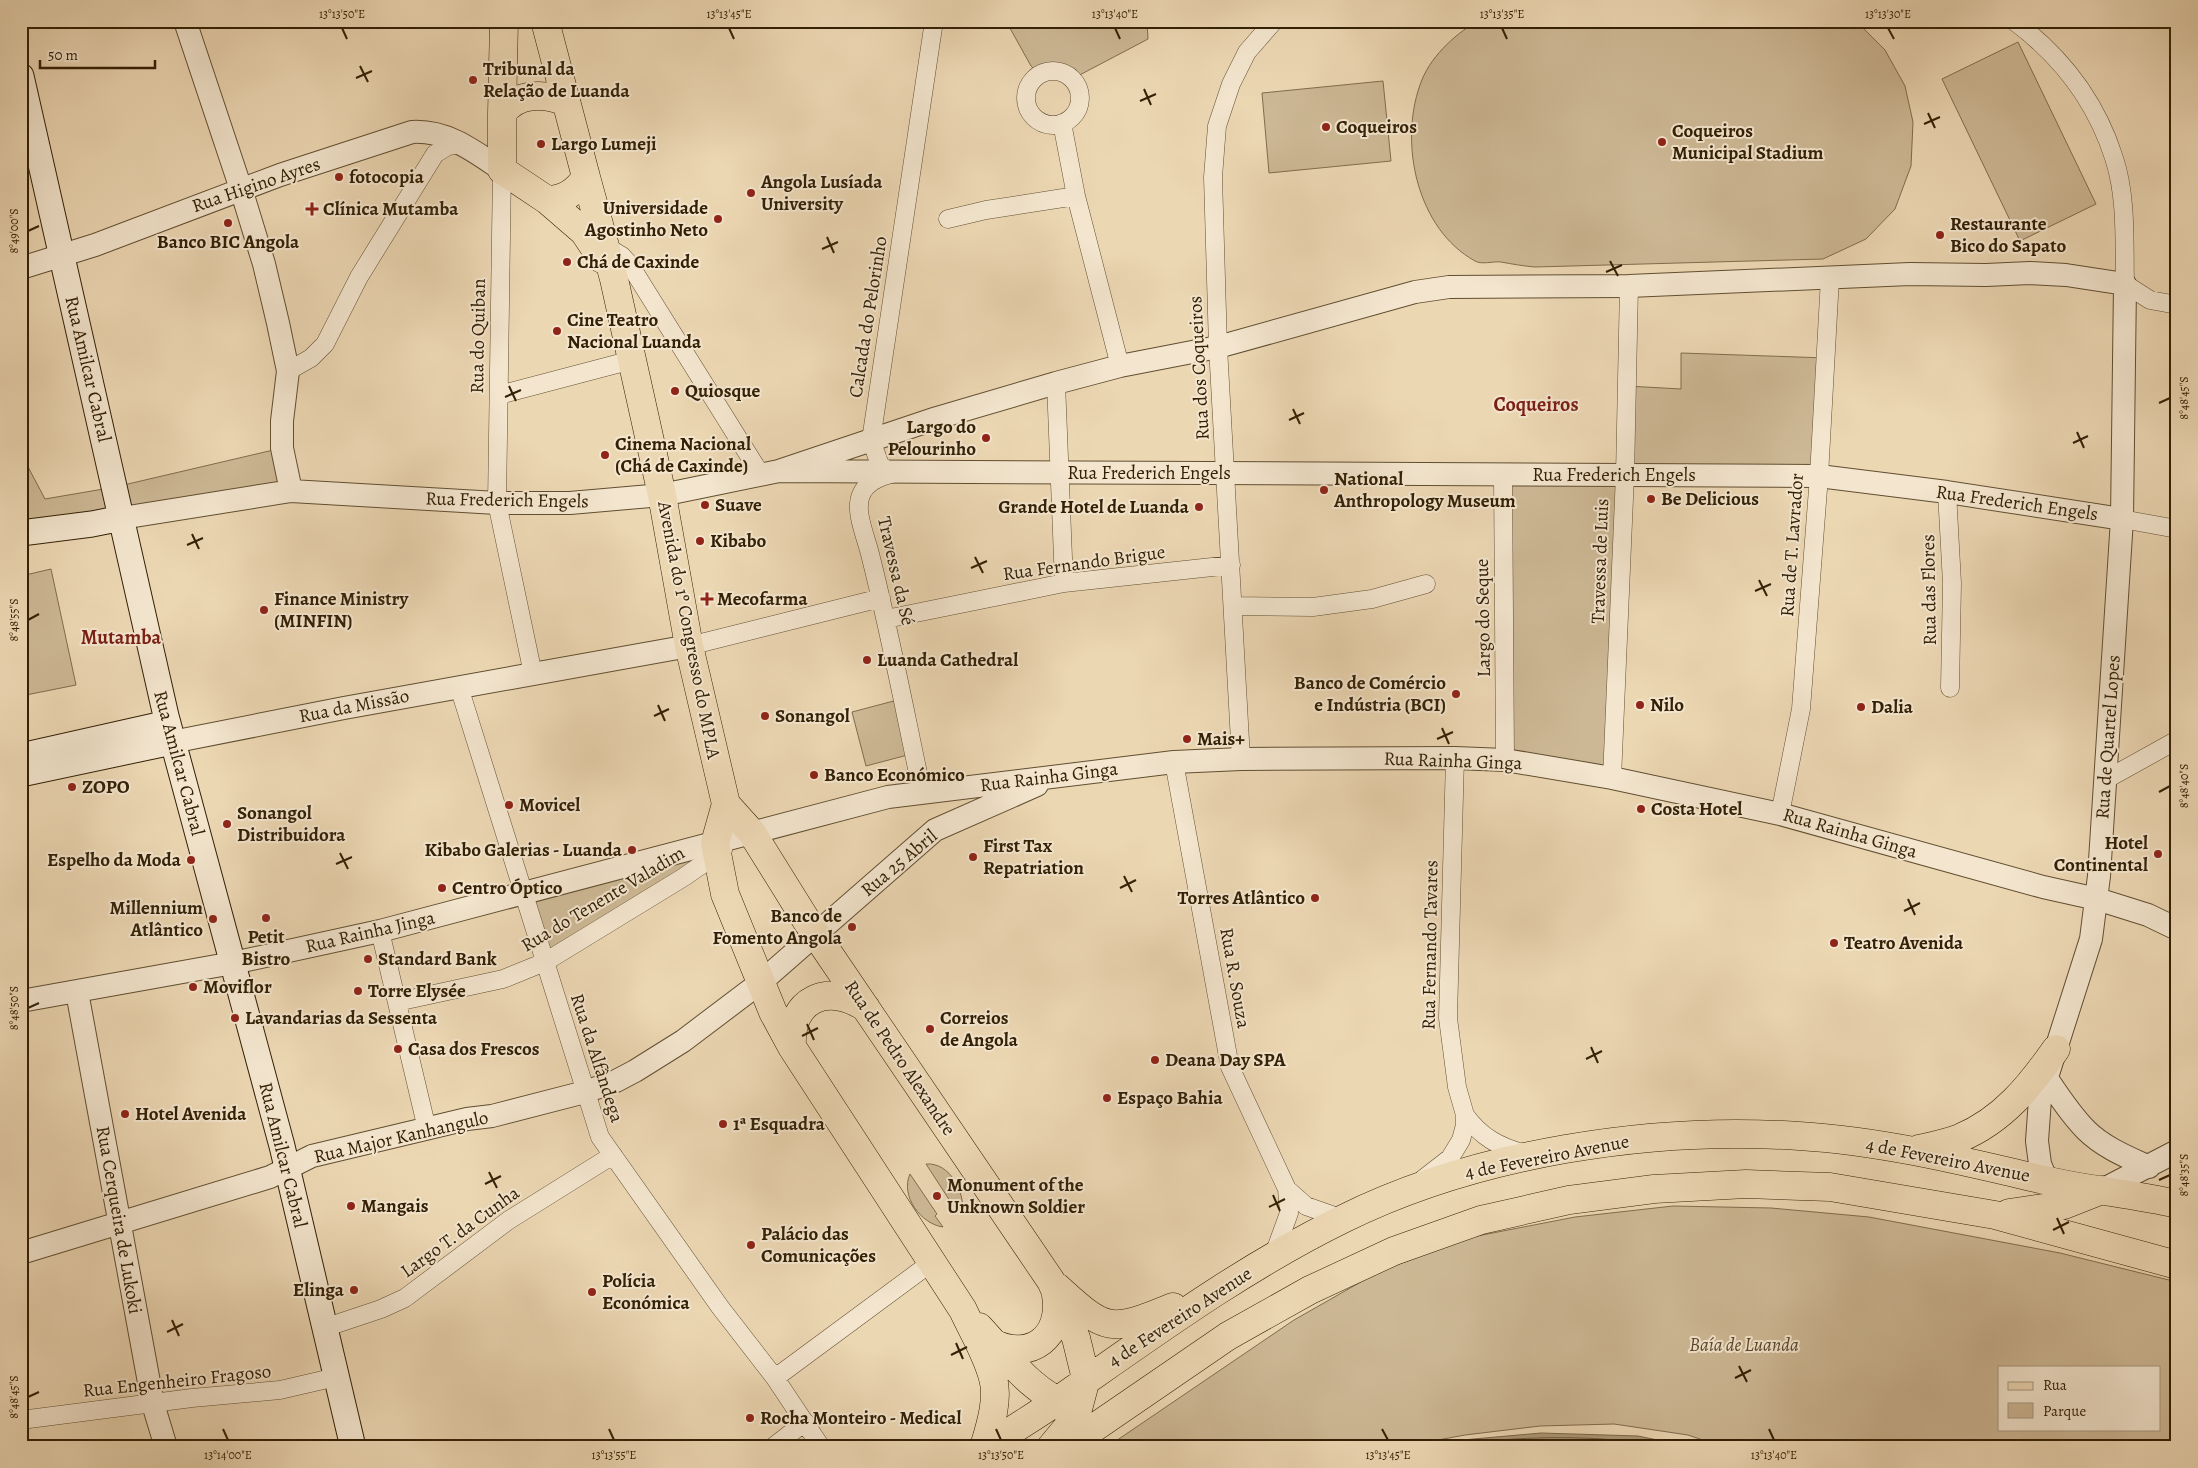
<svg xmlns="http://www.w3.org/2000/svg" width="2198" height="1468" viewBox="0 0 2198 1468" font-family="Alegreya,serif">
	<rect width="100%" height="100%" fill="#ecd7b3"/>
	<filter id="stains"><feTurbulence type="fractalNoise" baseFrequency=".004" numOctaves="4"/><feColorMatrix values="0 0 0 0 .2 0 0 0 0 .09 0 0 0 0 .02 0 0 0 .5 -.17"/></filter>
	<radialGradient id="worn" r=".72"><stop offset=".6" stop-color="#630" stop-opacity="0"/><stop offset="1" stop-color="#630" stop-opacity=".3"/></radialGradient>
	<path fill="#cdb895" stroke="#806c4d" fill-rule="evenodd" d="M 1006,21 L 1147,21 L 1148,39 L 1072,79 C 1061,70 1053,72 1039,74 L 1031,66 Z
		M 1477,21 L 1852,21 L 1861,26 L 1885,50 L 1905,86 L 1913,122 L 1911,166 L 1895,209 L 1866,239 L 1823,259 L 1535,267 C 1523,266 1512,264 1501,262 C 1493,261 1482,265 1475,261 C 1417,229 1399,144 1420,85 C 1429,58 1453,36 1477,21 Z
		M 2018,42 L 2096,204 L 2020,241 L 1942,79 Z
		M 1383,81 L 1391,161 L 1269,173 L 1262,93 Z
		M 1681,353 L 1826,358 L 1819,476 L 1625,475 L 1612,778 L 1505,760 L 1503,475 L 1625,475 L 1627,386 L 1681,389 Z
		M 282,448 L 291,491 L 21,532 L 21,466 L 27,465 L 45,499 L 115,487 Z
		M 51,569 L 76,685 L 21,696 L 21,576 Z
		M 905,698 L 919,752 L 866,766 L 852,712 Z
		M 716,855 L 545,962 L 523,894 Z
		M 926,1164 C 950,1162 966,1193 962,1214 L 955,1203 L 952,1204 Z
		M 910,1174 L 937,1214 L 935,1216 L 943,1227 C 921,1224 900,1196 910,1174 Z
		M 1673,1206 L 1771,1208 L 1869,1217 L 2060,1253 L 2177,1282 L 2177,1447 L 1723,1447 L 1688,1435 L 1614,1424 L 1540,1426 L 1465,1435 L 1400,1447 L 1107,1447 L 1294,1320 L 1380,1271 L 1472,1237 L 1575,1217 ZM 1999,1367 L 2159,1367 L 2159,1429 L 1999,1429 Z"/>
	<path fill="#ad9978" stroke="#7c694a" d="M 1541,1433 L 1638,1436 L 1691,1447 L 1418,1447 L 1451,1441 Z"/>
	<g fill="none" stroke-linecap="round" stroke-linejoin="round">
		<path stroke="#705c3e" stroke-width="1" d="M 1447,1447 C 1512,1435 1601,1434 1666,1447
			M 1511,1447 L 1541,1444 L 1621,1447"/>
		<defs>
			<path id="minor" d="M 2014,21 C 2061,56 2096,101 2114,158 C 2127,197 2124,243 2125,284 L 2150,300 L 2177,305
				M1026 98a27 27 0 1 1 54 0a27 27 0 1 1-54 0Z
				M 1062,123 L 1076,196 L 1120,366
				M 502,170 L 497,503 L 533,674
				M 948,219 L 986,210 L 1076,196
				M 605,246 L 622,256 L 630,265 L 761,475
				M 288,371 L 311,358 L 325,344 L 359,277 L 435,154 L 448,146 L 462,144
				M 1056,383 L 1064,583
				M 499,395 L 632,360
				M 888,471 L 880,465 L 871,440 L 934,21
				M 891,474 C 879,477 866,482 861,495 C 854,511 866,537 870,554 C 890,633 905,712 922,792
				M 1503,475 L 1505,760
				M 1947,492 L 1952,583 L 1950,688
				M 2122,519 L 2177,529
				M 1234,606 L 1313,607 L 1372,599 L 1426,584
				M 886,619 L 1064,583 L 1231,565
				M 689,646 L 881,598
				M 459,687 L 600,1137 L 720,1307 L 775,1378 L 821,1447
				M 1241,759 L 1218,347 L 1213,177 L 1217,126 L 1231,84 L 1247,52 L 1274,21
				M 1174,762 L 1230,1067 L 1287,1189 L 1289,1213 L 1273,1257
				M 1612,778 L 1625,475 L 1629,286
				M 2107,779 L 2177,740
				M 1780,814 L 1801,709 L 1819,476 L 1830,278
				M 380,931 L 427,1129
				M 397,1002 L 503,979 L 545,962 L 684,877 L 723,850
				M 1465,1115 C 1481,1137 1499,1147 1526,1154
				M 1423,1179 L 1450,1158 L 1461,1140 L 1465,1125 L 1465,1115 L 1457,1087 L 1448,1018 L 1455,758
				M 1287,1189 L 1306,1206 L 1343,1219
				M 324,1328 L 381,1309 L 405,1298 L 509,1220 L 613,1155
				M 775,1378 L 932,1262
				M 21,1420 L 192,1398 L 280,1390 L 336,1377
				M 773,1447 L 805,1422"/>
			<path id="tertiary" d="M 185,21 L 241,189 L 264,264 L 278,323 L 288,371 L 282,421 L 282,448 L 291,491
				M 21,268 L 95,245 L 280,175 L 412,132 C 447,130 474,151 502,170
				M 779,471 L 937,418 L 1056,383 L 1120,366 L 1218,347 L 1415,292 L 1449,287 L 1629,286 L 1910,274 L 1986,275 L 2030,273 L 2066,275 L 2125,284 L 2122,519 L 2099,876 L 2091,939 L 2040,1099 L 2037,1141 L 2040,1164 L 2047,1181
				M 122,518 L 291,491 L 497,503 L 570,503 L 662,495 L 779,471 L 1819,476 L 1947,492 L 2122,519
				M 172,742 L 344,708 L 689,646
				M 77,992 L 153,1404 L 166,1447
				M 21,1001 L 233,963 L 380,931 L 888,797 L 1174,762 L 1241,759 L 1455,758 L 1505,760 L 1612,778 L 1780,814 L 2043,887 L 2097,899 L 2148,915 L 2177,929
				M 2046,1077 C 2058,1095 2070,1114 2086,1130 C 2103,1147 2127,1157 2149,1167
				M 2102,1190 L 2177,1151
				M 21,1253 L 270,1177 L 312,1156 L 467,1119 L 492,1116 L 585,1092 L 616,1081 L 635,1071 L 683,1041 L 761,982 L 935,830 L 1037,785"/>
			<path id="secondary" d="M 21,76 L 166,716 L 282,1146 L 353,1447
				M 21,533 L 92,524 L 122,518
				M 21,756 L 168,723
				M 21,774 L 172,742"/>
			<path id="primary" d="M 545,21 L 586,177 C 577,191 564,200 547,200 L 502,170 L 502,114 C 516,92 545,93 566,102
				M 502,114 L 504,21
				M 586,177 L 614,279 L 662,495 L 689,646 L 726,804 L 715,843 L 725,894 L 773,1012 L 792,1047 L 963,1310 C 973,1332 987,1354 993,1378 C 999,1399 990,1427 984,1447
				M 547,200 L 584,232 L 602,259
				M 726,804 L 752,833 L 808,923 L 1051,1281 L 1076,1338 L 1086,1379 L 1078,1409 L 1066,1429 L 1051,1447
				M 792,1047 C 789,999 828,982 866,1008
				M 1919,1149 C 1932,1146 1947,1143 1960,1138 C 2003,1120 2030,1086 2056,1049
				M 2009,1213 L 2064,1205 L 2102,1190
				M 1057,1287 C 1106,1332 1110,1333 1173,1307
				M 979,1327 C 1007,1357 1033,1394 1072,1407
				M 993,1343 C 1031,1362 1063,1336 1056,1295
				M 987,1447 C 1010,1431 1034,1417 1057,1401 C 1149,1337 1241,1269 1343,1219 C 1476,1153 1651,1126 1799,1136 C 1882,1141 1963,1161 2044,1180 C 2088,1190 2133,1194 2177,1204
				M 1066,1447 L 1228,1336 L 1310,1290 L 1394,1251 L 1481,1220 L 1569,1200 L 1654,1189 L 1746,1184 L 1830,1187 L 1995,1215 L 2177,1265"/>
		</defs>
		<use href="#minor" stroke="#614e30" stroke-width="19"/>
		<use href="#tertiary" stroke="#614e30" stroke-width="24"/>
		<use href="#secondary" stroke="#332005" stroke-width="27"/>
		<use href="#primary" stroke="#332005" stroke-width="29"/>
		<use href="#minor" stroke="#f3e5ce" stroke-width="18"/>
		<use href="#tertiary" stroke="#f3e5ce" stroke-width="22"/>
		<use href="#secondary" stroke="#f3e5ce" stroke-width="25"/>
		<use href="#primary" stroke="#ecd7b3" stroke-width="28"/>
	</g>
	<path fill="none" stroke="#332005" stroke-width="2" d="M 342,28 L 347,39M 729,28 L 734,39M 1115,28 L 1120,39M 1502,28 L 1507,39M 1888,28 L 1894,39M 360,66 L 368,82M 356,78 L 372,71M 1144,89 L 1151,105M 1140,101 L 1156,94M 1928,113 L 1935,128M 1924,124 L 1940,117M 28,231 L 39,226M 827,237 L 834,253M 822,249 L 838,242M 1610,261 L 1618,276M 1606,272 L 1622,265M 509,386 L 516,401M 505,397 L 521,390M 2159,403 L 2170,398M 1293,409 L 1300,424M 1289,420 L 1304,413M 2077,432 L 2084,448M 2073,443 L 2088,436M 192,534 L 199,549M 187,545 L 203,538M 975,557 L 983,573M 971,568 L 987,561M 1759,580 L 1767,596M 1755,591 L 1771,584M 28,620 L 39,614M 658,705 L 665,721M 654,716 L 669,709M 1442,728 L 1449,744M 1437,739 L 1453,732M 2159,792 L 2170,786M 340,853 L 348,869M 336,864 L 352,857M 1124,876 L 1132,892M 1120,888 L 1136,880M 1908,899 L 1915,915M 1904,911 L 1920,903M 28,1008 L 39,1003M 807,1024 L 814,1040M 802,1036 L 818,1028M 1591,1047 L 1598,1063M 1586,1059 L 1602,1051M 489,1172 L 497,1188M 2159,1180 L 2170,1175M 485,1184 L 501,1176M 1273,1195 L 1280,1211M 1269,1207 L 1285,1199M 2057,1218 L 2064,1234M 2053,1230 L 2069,1222M 172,1320 L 179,1336M 167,1332 L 183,1324M 956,1343 L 963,1359M 951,1355 L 967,1347M 1739,1366 L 1747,1382M 1735,1378 L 1751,1370M 28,1397 L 39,1392M 223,1429 L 228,1440M 609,1429 L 614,1440M 996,1429 L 1001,1440M 1382,1429 L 1388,1440M 1769,1429 L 1774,1440"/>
	<g fill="#8f2418" stroke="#f3e5ce" stroke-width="2">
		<circle cx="473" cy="80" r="5"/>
		<circle cx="1326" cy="127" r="5"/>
		<circle cx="1662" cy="142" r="5"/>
		<circle cx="541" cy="144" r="5"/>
		<circle cx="339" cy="177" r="5"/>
		<circle cx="751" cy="193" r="5"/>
		<path d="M309.5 201.5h5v5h5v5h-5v5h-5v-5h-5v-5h5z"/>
		<circle cx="718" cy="219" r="5"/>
		<circle cx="228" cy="223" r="5"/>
		<circle cx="1940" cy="235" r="5"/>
		<circle cx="567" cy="262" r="5"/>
		<circle cx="557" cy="331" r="5"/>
		<circle cx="675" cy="391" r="5"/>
		<circle cx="986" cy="438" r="5"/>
		<circle cx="605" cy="455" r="5"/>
		<circle cx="1324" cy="490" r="5"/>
		<circle cx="1651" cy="499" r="5"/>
		<circle cx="705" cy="505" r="5"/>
		<circle cx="1199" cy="507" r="5"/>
		<circle cx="700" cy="541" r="5"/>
		<path d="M704.5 591.5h5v5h5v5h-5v5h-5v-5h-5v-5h5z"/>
		<circle cx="264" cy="610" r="5"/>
		<circle cx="867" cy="660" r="5"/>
		<circle cx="1456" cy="694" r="5"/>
		<circle cx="1640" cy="705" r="5"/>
		<circle cx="1861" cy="707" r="5"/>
		<circle cx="765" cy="716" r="5"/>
		<circle cx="1187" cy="739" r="5"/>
		<circle cx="814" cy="775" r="5"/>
		<circle cx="72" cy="787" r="5"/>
		<circle cx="509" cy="805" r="5"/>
		<circle cx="1641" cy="809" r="5"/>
		<circle cx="227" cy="824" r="5"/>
		<circle cx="632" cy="850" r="5"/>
		<circle cx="2158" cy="854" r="5"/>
		<circle cx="973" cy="857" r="5"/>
		<circle cx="191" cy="860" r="5"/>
		<circle cx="442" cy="888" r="5"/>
		<circle cx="1315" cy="898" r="5"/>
		<circle cx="266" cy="918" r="5"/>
		<circle cx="213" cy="919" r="5"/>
		<circle cx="852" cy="927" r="5"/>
		<circle cx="1834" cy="943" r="5"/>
		<circle cx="368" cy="959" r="5"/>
		<circle cx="193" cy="987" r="5"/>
		<circle cx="358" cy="991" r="5"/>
		<circle cx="235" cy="1018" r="5"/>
		<circle cx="930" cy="1029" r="5"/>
		<circle cx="398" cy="1049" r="5"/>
		<circle cx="1155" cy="1060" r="5"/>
		<circle cx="1107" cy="1098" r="5"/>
		<circle cx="125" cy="1114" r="5"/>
		<circle cx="723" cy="1124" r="5"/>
		<circle cx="937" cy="1196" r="5"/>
		<circle cx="351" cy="1206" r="5"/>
		<circle cx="751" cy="1245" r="5"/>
		<circle cx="354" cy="1290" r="5"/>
		<circle cx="592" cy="1292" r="5"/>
		<circle cx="750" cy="1418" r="5"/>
	</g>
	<g text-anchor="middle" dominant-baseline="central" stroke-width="4" stroke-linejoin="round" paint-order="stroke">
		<g font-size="19" font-weight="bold" fill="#332005" stroke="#f3e5ce" text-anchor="start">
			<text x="483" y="69">Tribunal da<tspan x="483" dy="22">Relação de Luanda</tspan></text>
			<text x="1336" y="127">Coqueiros</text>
			<text x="1672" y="131">Coqueiros<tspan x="1672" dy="22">Municipal Stadium</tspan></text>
			<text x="551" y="144">Largo Lumeji</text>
			<text x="349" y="177">fotocopia</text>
			<text x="761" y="182">Angola Lusíada<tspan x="761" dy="22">University</tspan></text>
			<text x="708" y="208" text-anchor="end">Universidade<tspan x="708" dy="22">Agostinho Neto</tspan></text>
			<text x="323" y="209">Clínica Mutamba</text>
			<text x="1950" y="224">Restaurante<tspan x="1950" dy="22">Bico do Sapato</tspan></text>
			<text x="228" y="242" text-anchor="middle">Banco BIC Angola</text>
			<text x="577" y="262">Chá de Caxinde</text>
			<text x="567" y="320">Cine Teatro<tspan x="567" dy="22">Nacional Luanda</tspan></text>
			<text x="685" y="391">Quiosque</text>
			<text x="976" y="427" text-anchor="end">Largo do<tspan x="976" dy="22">Pelourinho</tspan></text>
			<text x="615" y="444">Cinema Nacional<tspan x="615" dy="22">(Chá de Caxinde)</tspan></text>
			<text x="1334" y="479">National<tspan x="1334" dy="22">Anthropology Museum</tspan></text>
			<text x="1661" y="499">Be Delicious</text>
			<text x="715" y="505">Suave</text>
			<text x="1189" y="507" text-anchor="end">Grande Hotel de Luanda</text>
			<text x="710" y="541">Kibabo</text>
			<text x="274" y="599">Finance Ministry<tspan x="274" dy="22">(MINFIN)</tspan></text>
			<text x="717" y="599">Mecofarma</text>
			<text x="877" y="660">Luanda Cathedral</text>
			<text x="1446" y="683" text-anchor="end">Banco de Comércio<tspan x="1446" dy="22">e Indústria (BCI)</tspan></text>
			<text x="1650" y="705">Nilo</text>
			<text x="1871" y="707">Dalia</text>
			<text x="775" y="716">Sonangol</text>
			<text x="1197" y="739">Mais+</text>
			<text x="824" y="775">Banco Económico</text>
			<text x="82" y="787">ZOPO</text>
			<text x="519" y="805">Movicel</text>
			<text x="1651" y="809">Costa Hotel</text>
			<text x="237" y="813">Sonangol<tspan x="237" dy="22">Distribuidora</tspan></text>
			<text x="2148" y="843" text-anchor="end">Hotel<tspan x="2148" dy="22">Continental</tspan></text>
			<text x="983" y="846">First Tax<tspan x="983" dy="22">Repatriation</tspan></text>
			<text x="622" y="850" text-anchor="end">Kibabo Galerias - Luanda</text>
			<text x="181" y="860" text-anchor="end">Espelho da Moda</text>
			<text x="452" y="888">Centro Óptico</text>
			<text x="1305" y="898" text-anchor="end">Torres Atlântico</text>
			<text x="203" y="908" text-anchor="end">Millennium<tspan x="203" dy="22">Atlântico</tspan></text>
			<text x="842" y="916" text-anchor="end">Banco de<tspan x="842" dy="22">Fomento Angola</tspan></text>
			<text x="266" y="937" text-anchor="middle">Petit<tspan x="266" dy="22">Bistro</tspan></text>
			<text x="1844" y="943">Teatro Avenida</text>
			<text x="378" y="959">Standard Bank</text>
			<text x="203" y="987">Moviflor</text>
			<text x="368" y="991">Torre Elysée</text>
			<text x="245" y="1018">Lavandarias da Sessenta</text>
			<text x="940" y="1018">Correios<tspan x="940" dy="22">de Angola</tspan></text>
			<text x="408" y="1049">Casa dos Frescos</text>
			<text x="1165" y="1060">Deana Day SPA</text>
			<text x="1117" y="1098">Espaço Bahia</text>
			<text x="135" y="1114">Hotel Avenida</text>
			<text x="733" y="1124">1ª Esquadra</text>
			<text x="947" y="1185">Monument of the<tspan x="947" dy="22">Unknown Soldier</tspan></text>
			<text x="361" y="1206">Mangais</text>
			<text x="761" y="1234">Palácio das<tspan x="761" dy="22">Comunicações</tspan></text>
			<text x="602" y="1281">Polícia<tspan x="602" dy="22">Económica</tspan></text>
			<text x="344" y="1290" text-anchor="end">Elinga</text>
			<text x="760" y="1418">Rocha Monteiro - Medical</text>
		</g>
		<g font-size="19" fill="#332005" stroke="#f3e5ce">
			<text transform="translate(256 185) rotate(-19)">Rua Higino Ayres</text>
			<text transform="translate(868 317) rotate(-81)">Calcada do Pelorinho</text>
			<text transform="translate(478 336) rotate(-89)">Rua do Quiban</text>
			<text transform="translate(1199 368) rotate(-93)">Rua dos Coqueiros</text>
			<text transform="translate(88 369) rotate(77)">Rua Amilcar Cabral</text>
			<text x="1149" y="473">Rua Frederich Engels</text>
			<text x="1614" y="475">Rua Frederich Engels</text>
			<text transform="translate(507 500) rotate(1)">Rua Frederich Engels</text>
			<text transform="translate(2017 503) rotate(8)">Rua Frederich Engels</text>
			<text transform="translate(1792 545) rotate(-86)">Rua de T. Lavrador</text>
			<text transform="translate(1600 561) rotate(-88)">Travessa de Luis</text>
			<text transform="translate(1084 563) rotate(-8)">Rua Fernando Brigue</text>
			<text transform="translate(896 571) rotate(77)">Travessa da Sé</text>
			<text transform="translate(1929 590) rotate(-91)">Rua das Flores</text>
			<text transform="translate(1483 618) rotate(-91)">Largo do Seque</text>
			<text transform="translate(689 630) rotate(79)">Avenida do 1º Congresso do MPLA</text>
			<text transform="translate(354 706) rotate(-11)">Rua da Missão</text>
			<text transform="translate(2108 737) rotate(-86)">Rua de Quartel Lopes</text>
			<text transform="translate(1453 761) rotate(2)">Rua Rainha Ginga</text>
			<text transform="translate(179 763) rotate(75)">Rua Amilcar Cabral</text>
			<text transform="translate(1049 777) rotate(-7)">Rua Rainha Ginga</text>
			<text transform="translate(1850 833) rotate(16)">Rua Rainha Ginga</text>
			<text transform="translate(899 863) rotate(-40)">Rua 25 Abril</text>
			<text transform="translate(603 899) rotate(-31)">Rua do Tenente Valadim</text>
			<text transform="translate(370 932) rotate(-13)">Rua Rainha Jinga</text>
			<text transform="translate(1430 945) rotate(-89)">Rua Fernando Tavares</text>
			<text transform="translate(1235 978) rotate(80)">Rua R. Souza</text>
			<text transform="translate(597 1058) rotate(72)">Rua da Alfândega</text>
			<text transform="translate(900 1058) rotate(56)">Rua de Pedro Alexandre</text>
			<text transform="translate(401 1137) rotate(-13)">Rua Major Kanhangulo</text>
			<text transform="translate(283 1155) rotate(76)">Rua Amilcar Cabral</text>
			<text transform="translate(1547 1157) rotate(-11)">4 de Fevereiro Avenue</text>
			<text transform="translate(1948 1160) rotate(11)">4 de Fevereiro Avenue</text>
			<text transform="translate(119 1220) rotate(80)">Rua Cerqueira de Lukoki</text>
			<text transform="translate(460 1232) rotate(-36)">Largo T. da Cunha</text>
			<text transform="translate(1180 1317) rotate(-33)">4 de Fevereiro Avenue</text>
			<text transform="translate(177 1381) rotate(-6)">Rua Engenheiro Fragoso</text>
		</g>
		<g font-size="19" font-style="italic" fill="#5a4629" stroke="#f3e5ce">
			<text x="1744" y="1345">Baía de Luanda</text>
		</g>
		<g font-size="20" font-weight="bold" fill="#7a1f14" stroke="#f3e5ce">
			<text x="1536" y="404">Coqueiros</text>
			<text x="121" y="637">Mutamba</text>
		</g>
	</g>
	<rect width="2198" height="1468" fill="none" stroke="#ecd7b3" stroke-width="55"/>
	<rect x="1998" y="1366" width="162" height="65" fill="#f3e5ce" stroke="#a6967e"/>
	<rect x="2008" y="1382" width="25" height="8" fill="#ecd7b3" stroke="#a6967e"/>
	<text x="2043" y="1390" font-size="15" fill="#332005">Rua</text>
	<rect x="2008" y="1403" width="25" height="15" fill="#cdb895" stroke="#a6967e"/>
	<text x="2043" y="1416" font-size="15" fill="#332005">Parque</text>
	<path d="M40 60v8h115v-8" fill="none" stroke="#332005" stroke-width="2.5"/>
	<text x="48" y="60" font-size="15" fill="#332005" stroke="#f3e5ce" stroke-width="4" paint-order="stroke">50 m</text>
	<rect x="28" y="28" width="2142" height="1412" fill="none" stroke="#332005" stroke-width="2"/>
	<g font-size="12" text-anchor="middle" fill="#332005">
		<text x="342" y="18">13°13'50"E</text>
		<text x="729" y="18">13°13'45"E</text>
		<text x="1115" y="18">13°13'40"E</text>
		<text x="1502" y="18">13°13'35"E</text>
		<text x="1888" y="18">13°13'30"E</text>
		<text transform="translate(14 231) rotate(-90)" y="4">8°49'00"S</text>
		<text transform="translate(2184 398) rotate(-90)" y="4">8°48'45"S</text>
		<text transform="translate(14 620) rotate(-90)" y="4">8°48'55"S</text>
		<text transform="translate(2184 786) rotate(-90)" y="4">8°48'40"S</text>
		<text transform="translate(14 1008) rotate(-90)" y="4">8°48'50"S</text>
		<text transform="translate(2184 1175) rotate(-90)" y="4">8°48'35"S</text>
		<text transform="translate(14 1397) rotate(-90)" y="4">8°48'45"S</text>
		<text x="228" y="1459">13°14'00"E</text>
		<text x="614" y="1459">13°13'55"E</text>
		<text x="1001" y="1459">13°13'50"E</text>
		<text x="1388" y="1459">13°13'45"E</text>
		<text x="1774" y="1459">13°13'40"E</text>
	</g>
	<rect width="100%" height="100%" filter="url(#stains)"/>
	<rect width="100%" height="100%" fill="url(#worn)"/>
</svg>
